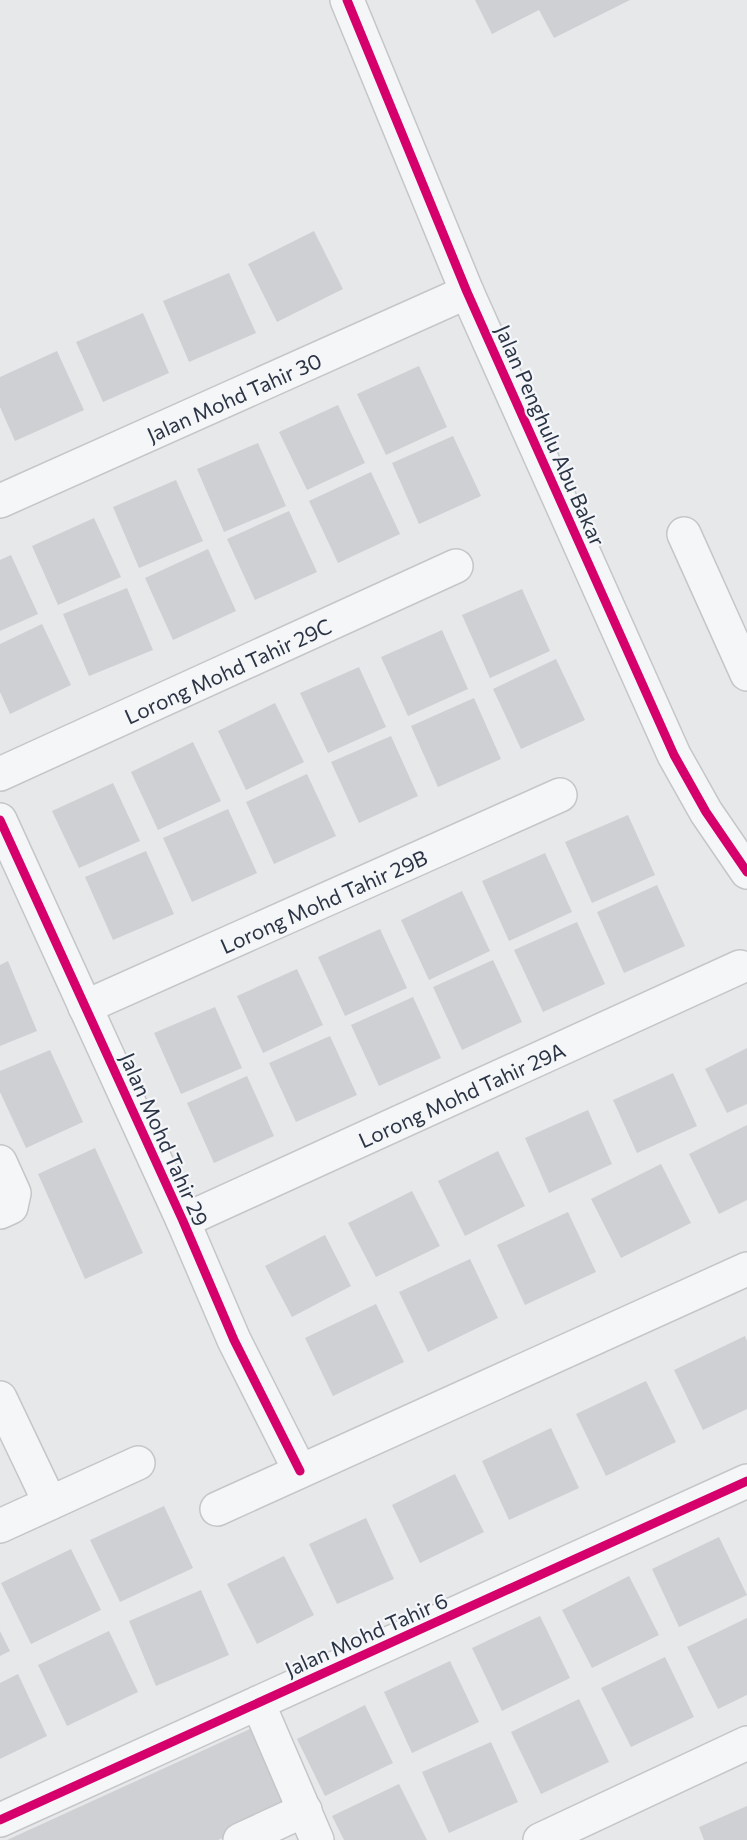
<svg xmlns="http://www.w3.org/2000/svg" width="747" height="1840" viewBox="0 0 747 1840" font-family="Commissioner,sans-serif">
	<rect width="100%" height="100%" fill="#e6e8ea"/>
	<path fill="#ced0d3" d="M 475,0 L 630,0 L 554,38 L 539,10 L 492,34 Z
		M 314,231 L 343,289 L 277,322 L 248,264 Z
		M 229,273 L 256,333 L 189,362 L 163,301 Z
		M 143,313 L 169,373 L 103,402 L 76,342 Z
		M 57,351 L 84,410 L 15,441 L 0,407 L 0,377 Z
		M 419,366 L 447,427 L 386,455 L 357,394 Z
		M 338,405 L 365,463 L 307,490 L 279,432 Z
		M 453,436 L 481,496 L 419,524 L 392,463 Z
		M 258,443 L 286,506 L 224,532 L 197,469 Z
		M 371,472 L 400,534 L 338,563 L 309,501 Z
		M 176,480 L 203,541 L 139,568 L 113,507 Z
		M 289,511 L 317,572 L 255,600 L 227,539 Z
		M 94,518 L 121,577 L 58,605 L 32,546 Z
		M 208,549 L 236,611 L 173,640 L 145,578 Z
		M 11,555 L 38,614 L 0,631 L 0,560 Z
		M 127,588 L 153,650 L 89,676 L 63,614 Z
		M 522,589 L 550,651 L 490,678 L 462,615 Z
		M 42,624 L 71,685 L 10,714 L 0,692 L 0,644 Z
		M 442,630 L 468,689 L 408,716 L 381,657 Z
		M 556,659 L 585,720 L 521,749 L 493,689 Z
		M 359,667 L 386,727 L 328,753 L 300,693 Z
		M 474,698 L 501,759 L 438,787 L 411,726 Z
		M 275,703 L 304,762 L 246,790 L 218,731 Z
		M 391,736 L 418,796 L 359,823 L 331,762 Z
		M 193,742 L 221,801 L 158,830 L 131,772 Z
		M 307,774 L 336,836 L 274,864 L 246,802 Z
		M 113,783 L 140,841 L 79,868 L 52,811 Z
		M 228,809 L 257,873 L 192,902 L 163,838 Z
		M 628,815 L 655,875 L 592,903 L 565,842 Z
		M 146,851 L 174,914 L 113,940 L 85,877 Z
		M 545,853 L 572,912 L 509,941 L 482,881 Z
		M 657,885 L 685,946 L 624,973 L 597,912 Z
		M 462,891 L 490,951 L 429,980 L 401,920 Z
		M 577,922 L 605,984 L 543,1012 L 514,950 Z
		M 380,929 L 407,988 L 345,1016 L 318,957 Z
		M 493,960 L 522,1022 L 462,1050 L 433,987 Z
		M 8,961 L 37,1031 L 0,1046 L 0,965 Z
		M 297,969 L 323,1025 L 263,1053 L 237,996 Z
		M 413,997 L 441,1058 L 379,1086 L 351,1025 Z
		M 215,1007 L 242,1068 L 181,1094 L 154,1033 Z
		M 330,1036 L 357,1095 L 296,1122 L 269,1063 Z
		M 747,1048 L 747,1104 L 727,1113 L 705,1069 Z
		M 50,1050 L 83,1122 L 26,1148 L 0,1092 L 0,1071 Z
		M 673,1073 L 697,1126 L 637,1153 L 613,1100 Z
		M 247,1076 L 274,1136 L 214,1163 L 187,1103 Z
		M 588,1110 L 612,1164 L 549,1193 L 525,1138 Z
		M 747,1125 L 747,1200 L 719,1214 L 689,1154 Z
		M 95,1148 L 143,1253 L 85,1279 L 38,1174 Z
		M 498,1151 L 525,1206 L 465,1236 L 438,1181 Z
		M 661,1164 L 691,1223 L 621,1258 L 591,1199 Z
		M 412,1191 L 440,1246 L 376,1277 L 348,1223 Z
		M 568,1212 L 596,1272 L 525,1305 L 497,1245 Z
		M 325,1235 L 351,1286 L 292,1317 L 265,1266 Z
		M 470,1259 L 498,1318 L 428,1352 L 399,1292 Z
		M 376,1304 L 404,1362 L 333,1396 L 305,1338 Z
		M 745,1336 L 747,1341 L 747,1409 L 703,1430 L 674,1370 Z
		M 646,1381 L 676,1442 L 606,1476 L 576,1414 Z
		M 551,1428 L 579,1488 L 509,1520 L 482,1461 Z
		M 455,1474 L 484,1532 L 420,1563 L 392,1505 Z
		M 164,1506 L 193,1568 L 120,1602 L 90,1540 Z
		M 366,1518 L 394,1579 L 337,1604 L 309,1544 Z
		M 719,1537 L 747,1595 L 679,1627 L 652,1569 Z
		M 71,1549 L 101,1610 L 31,1644 L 1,1583 Z
		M 284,1556 L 314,1615 L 257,1644 L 227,1584 Z
		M 629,1576 L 659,1635 L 592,1668 L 562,1610 Z
		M 201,1590 L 229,1655 L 156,1686 L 129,1621 Z
		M 540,1616 L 570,1678 L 502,1711 L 472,1648 Z
		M 747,1618 L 747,1695 L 718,1709 L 687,1647 Z
		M 0,1631 L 10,1651 L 0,1656 Z
		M 109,1631 L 138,1692 L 67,1726 L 38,1665 Z
		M 665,1657 L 694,1717 L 631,1747 L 601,1688 Z
		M 450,1661 L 479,1722 L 412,1753 L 384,1692 Z
		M 18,1674 L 47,1736 L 0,1759 L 0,1683 Z
		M 579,1699 L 609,1762 L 541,1794 L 511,1732 Z
		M 365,1705 L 393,1763 L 325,1796 L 297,1739 Z
		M 250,1729 L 287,1808 L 218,1840 L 7,1840 Z
		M 491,1742 L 518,1802 L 449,1833 L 422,1772 Z
		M 399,1784 L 427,1840 L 344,1840 L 332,1816 Z
		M 747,1806 L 747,1840 L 704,1840 L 699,1827 Z"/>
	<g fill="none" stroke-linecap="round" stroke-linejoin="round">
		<defs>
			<g id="minor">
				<path d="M 347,0 L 467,292 L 674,755 L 706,812 L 747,872"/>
				<path id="s1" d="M 0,501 L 467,292"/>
				<path d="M 684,534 L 747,674"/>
				<path id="s2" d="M 0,774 L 456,566"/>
				<path d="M 0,820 L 183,1221 L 234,1340 L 300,1471"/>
				<path id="s3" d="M 85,1007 L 560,795"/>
				<path d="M 0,1162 L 14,1193 L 11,1207 L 0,1212"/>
				<path id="s4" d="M 183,1221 L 740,967"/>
				<path d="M 0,1398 L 50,1503"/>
				<path d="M 217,1509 L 747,1269"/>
				<path d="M 0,1526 L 138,1463"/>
				<path d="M 258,1703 L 317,1840"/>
				<path d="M 0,1820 L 747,1481"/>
				<path d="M 240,1840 L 305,1810"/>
				<path d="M 540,1840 L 747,1743"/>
			</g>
		</defs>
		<use href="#minor" stroke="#c4c6c8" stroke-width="36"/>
		<use href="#minor" stroke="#f5f6f7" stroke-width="33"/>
		<defs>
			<path id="cycleway" d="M 347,0 L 467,292 L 674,755 L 706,812 L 747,872
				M 0,820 L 183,1221 L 234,1340 L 300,1471
				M 0,1820 L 747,1481"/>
		</defs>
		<use href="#cycleway" stroke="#f4f6f9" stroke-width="13"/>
		<use href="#cycleway" stroke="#d6006c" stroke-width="9"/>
	</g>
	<g text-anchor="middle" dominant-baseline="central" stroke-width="4.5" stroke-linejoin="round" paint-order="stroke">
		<g font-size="21" fill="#2b3445" stroke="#f4f6f9">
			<text stroke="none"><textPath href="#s1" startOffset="256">Jalan Mohd Tahir 30</textPath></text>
			<text transform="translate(551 435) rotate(66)">Jalan Penghulu Abu Bakar</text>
			<text stroke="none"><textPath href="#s2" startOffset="250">Lorong Mohd Tahir 29C</textPath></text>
			<text stroke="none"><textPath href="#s3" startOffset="261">Lorong Mohd Tahir 29B</textPath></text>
			<text stroke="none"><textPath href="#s4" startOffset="306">Lorong Mohd Tahir 29A</textPath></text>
			<text transform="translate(165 1139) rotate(66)">Jalan Mohd Tahir 29</text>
			<text transform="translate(366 1634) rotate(-24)">Jalan Mohd Tahir 6</text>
		</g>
	</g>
</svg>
